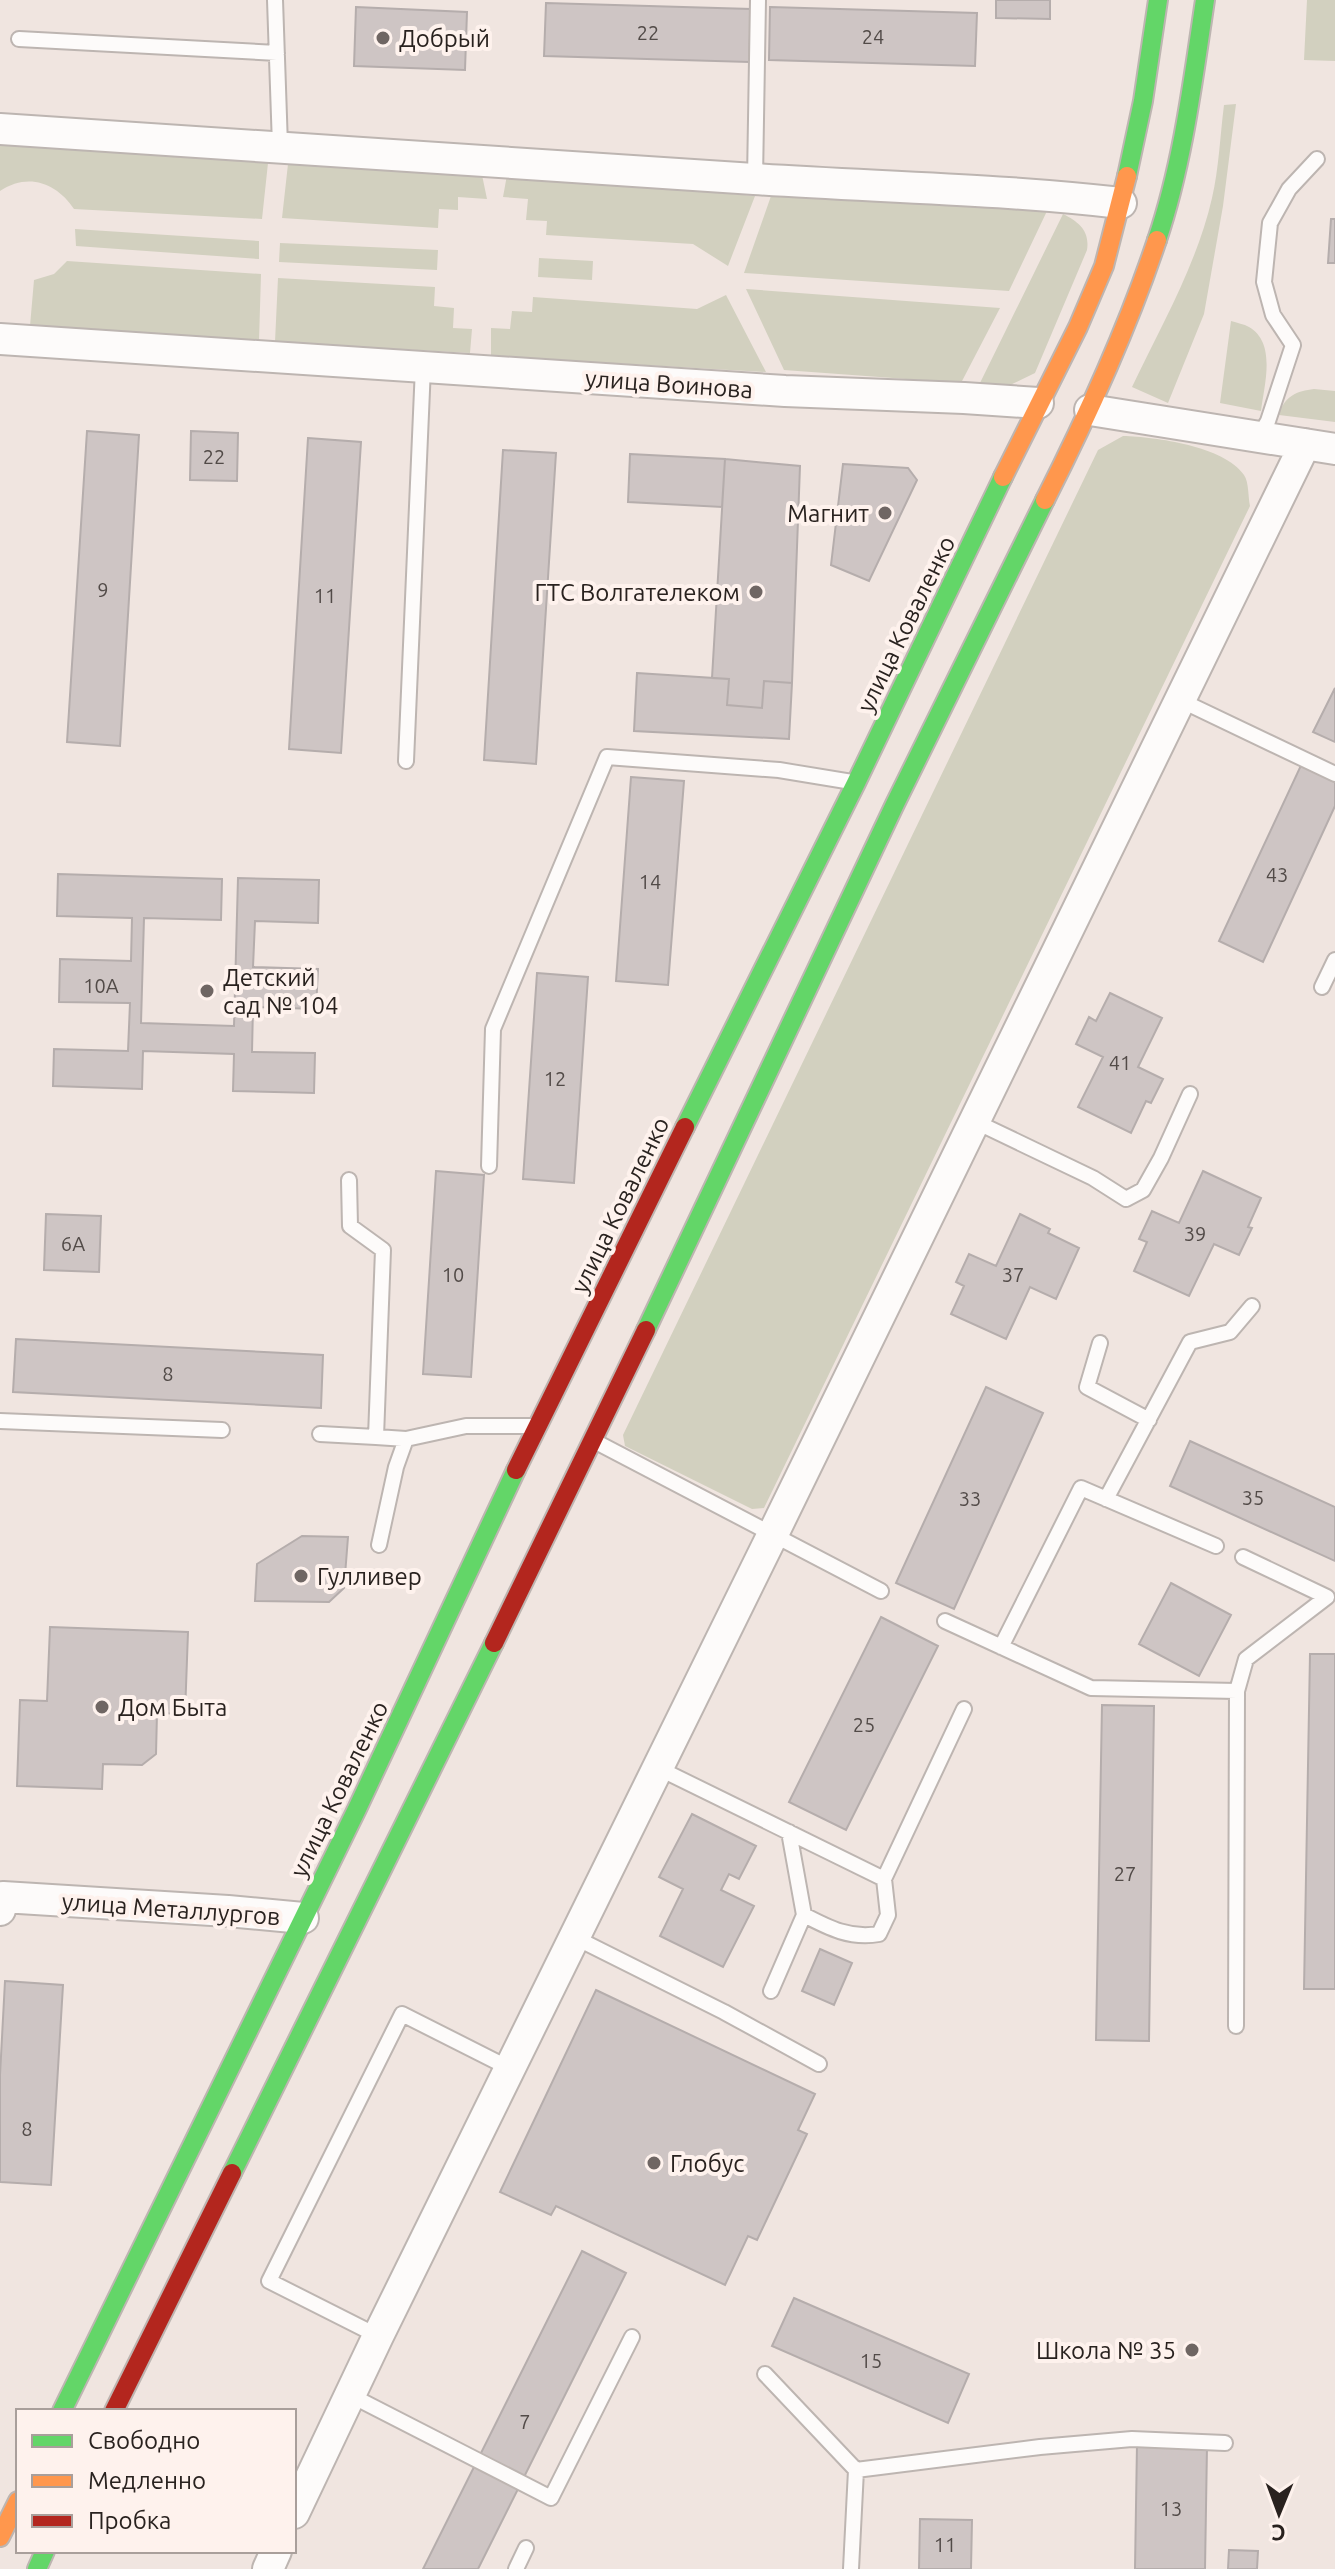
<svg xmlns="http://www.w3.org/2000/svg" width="1335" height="2569" viewBox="0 0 1335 2569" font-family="Ubuntu,sans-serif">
	<rect width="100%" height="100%" fill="#f0e5e0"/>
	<path fill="#d2d0bf" d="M 1307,0 L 1335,0 L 1335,61 L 1304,60 Z
		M 1236,104 L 1223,206 L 1204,314 L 1168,403 L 1132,387 C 1161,326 1197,264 1212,198 C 1219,168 1220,136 1224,105 Z
		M 0,144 L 268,163 L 262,219 L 74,209 C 57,183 28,172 0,191 Z
		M 288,164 L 482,175 L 487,199 L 458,197 L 458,210 L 439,209 L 438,228 L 282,218 Z
		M 507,175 L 755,196 L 728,266 L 693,244 L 546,235 L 547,221 L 526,220 L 528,199 L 503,197 Z
		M 771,196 L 1047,211 L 1009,291 L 744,273 Z
		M 1063,214 C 1079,222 1090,231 1087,250 L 1035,373 L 1008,386 L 979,385 Z
		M 75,229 L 259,241 L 259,259 L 76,246 Z
		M 280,243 L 438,250 L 437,270 L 279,262 Z
		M 539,258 L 593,261 L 592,280 L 538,277 Z
		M 67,261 L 261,274 L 259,341 L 30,326 L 34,280 L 54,274 Z
		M 278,278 L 435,287 L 434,306 L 454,308 L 453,328 L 472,329 L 470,353 L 275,342 Z
		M 746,289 L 1000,308 L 961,383 L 784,370 Z
		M 726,295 L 766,372 L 491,356 L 491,328 L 510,329 L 512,311 L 532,312 L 533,297 L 697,309 Z
		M 1231,321 C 1237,323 1244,324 1249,327 C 1277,343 1264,386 1261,411 L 1220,403 Z
		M 1314,389 L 1335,391 L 1335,422 L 1279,415 C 1284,396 1297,391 1314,389 Z
		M 1123,436 C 1156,437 1224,446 1244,475 C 1249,482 1248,497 1250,506 L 764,1508 L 752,1509 L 625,1446 L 623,1435 L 1098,450 Z"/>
	<path fill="#cec5c4" stroke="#b5adac" stroke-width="2" d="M 996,0 L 1050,0 L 1050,19 L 996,18 Z
		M 546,3 L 751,9 L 749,62 L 544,56 Z
		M 356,7 L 467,12 L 465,70 L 354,66 Z
		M 770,7 L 977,13 L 975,66 L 769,60 Z
		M 1331,219 L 1335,219 L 1335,263 L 1328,263 Z
		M 87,431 L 139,435 L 120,746 L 67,742 Z
		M 191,431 L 238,433 L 237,481 L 190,480 Z
		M 308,438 L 361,442 L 341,753 L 289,749 Z
		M 503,450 L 556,453 L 536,764 L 484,760 Z
		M 630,454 L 725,459 L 722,507 L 628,502 Z
		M 725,459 L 800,466 L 792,683 L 764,681 L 762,708 L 727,705 L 729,679 L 712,678 Z
		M 843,464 L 908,468 L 917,480 L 869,581 L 831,565 Z
		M 637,673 L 729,679 L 727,705 L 762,708 L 764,681 L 792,683 L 789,739 L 634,731 Z
		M 1335,688 L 1335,742 L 1313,732 Z
		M 1304,759 L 1335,773 L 1335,806 L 1263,962 L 1219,941 Z
		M 631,777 L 684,781 L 668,985 L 616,981 Z
		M 58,874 L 222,879 L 221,920 L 144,918 L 141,1023 L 234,1026 L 238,878 L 319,880 L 318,923 L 255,921 L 253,967 L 318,969 L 316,1009 L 253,1007 L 252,1052 L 315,1053 L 314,1093 L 233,1091 L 234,1054 L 143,1051 L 142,1089 L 53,1086 L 54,1049 L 128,1051 L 130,1003 L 59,1002 L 60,959 L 131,961 L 132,918 L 57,916 Z
		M 537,973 L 588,977 L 574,1183 L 523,1179 Z
		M 1110,993 L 1162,1018 L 1138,1067 L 1163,1079 L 1151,1103 L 1146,1101 L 1131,1133 L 1078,1107 L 1103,1057 L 1076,1044 L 1089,1017 L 1096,1021 Z
		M 436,1171 L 484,1175 L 471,1377 L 423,1374 Z
		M 1203,1171 L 1261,1198 L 1248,1227 L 1252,1228 L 1239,1255 L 1214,1244 L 1189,1296 L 1134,1271 L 1147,1242 L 1139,1239 L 1152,1211 L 1179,1223 Z
		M 46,1214 L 101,1216 L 99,1272 L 44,1270 Z
		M 1020,1214 L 1050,1229 L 1048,1233 L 1079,1248 L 1056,1299 L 1030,1287 L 1006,1339 L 951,1314 L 964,1286 L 956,1282 L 969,1254 L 996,1266 Z
		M 16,1339 L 323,1355 L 321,1408 L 13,1392 Z
		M 986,1387 L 1043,1413 L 954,1609 L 896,1583 Z
		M 1190,1441 L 1335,1507 L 1335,1561 L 1170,1486 Z
		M 302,1536 L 348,1537 L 344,1588 L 329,1602 L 255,1601 L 257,1564 Z
		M 1171,1583 L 1231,1615 L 1199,1676 L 1139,1644 Z
		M 881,1617 L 938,1646 L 846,1830 L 789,1802 Z
		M 50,1627 L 188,1632 L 185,1714 L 157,1713 L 156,1754 L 142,1765 L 103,1764 L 102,1789 L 17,1786 L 20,1700 L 47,1701 Z
		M 1310,1654 L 1335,1654 L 1335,1989 L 1304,1989 Z
		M 1102,1705 L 1154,1706 L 1149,2041 L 1096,2040 Z
		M 692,1814 L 756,1846 L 739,1879 L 729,1874 L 721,1890 L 754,1906 L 723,1967 L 660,1936 L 683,1889 L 659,1877 Z
		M 820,1949 L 852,1963 L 834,2005 L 802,1991 Z
		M 5,1981 L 63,1985 L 51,2185 L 0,2182 L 0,2075 Z
		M 596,1990 L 815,2094 L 798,2130 L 807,2134 L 757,2240 L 748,2236 L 725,2285 L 556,2206 L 551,2215 L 500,2192 Z
		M 582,2251 L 626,2273 L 478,2569 L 423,2569 Z
		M 794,2298 L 969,2374 L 948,2423 L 772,2346 Z
		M 1137,2444 L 1207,2446 L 1205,2569 L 1135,2569 Z
		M 920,2519 L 972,2520 L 971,2569 L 919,2569 Z
		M 1229,2550 L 1258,2551 L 1257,2569 L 1228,2569 Z"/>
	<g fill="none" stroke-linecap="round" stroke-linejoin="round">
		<defs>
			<path id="lane" d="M 275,0 L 280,146
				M 19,39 L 277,53
				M 755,179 L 758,0
				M 1259,437 L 1268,421 L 1293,345 L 1273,315 L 1264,282 L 1270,223 L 1289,189 L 1317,159
				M 1180,700 L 1335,774
				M 406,761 L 423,367
				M 1322,987 L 1335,960
				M 974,1121 L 1093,1178 L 1126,1199 L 1143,1190 L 1161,1158 L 1190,1094
				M 489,1166 L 493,1029 L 607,757 L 779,770 L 852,782
				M 349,1180 L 350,1226 L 383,1250 L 376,1437 L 406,1439 L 466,1426 L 532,1426
				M 1100,1343 L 1087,1387 L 1149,1420
				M 0,1421 L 222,1430
				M 320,1434 L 376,1437
				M 598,1443 L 881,1591
				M 1106,1499 L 1190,1342 L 1230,1332 L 1252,1306
				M 379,1545 L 396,1467 L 406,1439
				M 945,1621 L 1091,1688 L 1237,1691 L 1236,2026
				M 1001,1647 L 1081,1488 L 1216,1546
				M 1237,1691 L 1246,1659 L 1327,1597 L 1243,1557
				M 658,1768 L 884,1879 L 964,1709
				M 804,1915 C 829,1928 850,1939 879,1934 L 888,1915 L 884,1879
				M 574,1937 L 724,2012 L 819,2064
				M 771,1991 L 804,1915 L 789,1832
				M 378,2336 L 269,2281 L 402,2014 L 509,2068
				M 765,2374 L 856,2470 L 851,2569
				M 350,2395 L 551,2498 L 632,2337
				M 856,2470 L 1040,2447 L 1132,2439 L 1225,2443
				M 516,2569 L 526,2548"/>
			<path id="street" d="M 0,129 C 251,144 502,162 754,179 C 876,187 999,189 1121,203
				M 0,339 L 785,391 L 964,398 L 1038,403
				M 1090,410 L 1335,449
				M 0,1910 L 3,1897 L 228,1911 L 303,1918
				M 294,2513 L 378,2336 L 773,1534 L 1305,444
				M 268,2569 L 276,2551"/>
			<path id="fast" d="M 1127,176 L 1143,101 L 1158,0
				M 1157,240 C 1183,163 1193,80 1205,0
				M 685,1127 L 856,783 L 1003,477
				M 646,1330 L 895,804 L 1045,500
				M 232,2173 L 494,1643
				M 62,2411 L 357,1809 L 516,1470
				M 37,2569 L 45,2551"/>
			<path id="slow" d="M 1003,477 L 1078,327 L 1104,266 L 1127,176
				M 1045,500 C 1088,415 1127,330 1157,240
				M 0,2537 L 18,2501"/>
			<path id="jam" d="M 516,1470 L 685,1127
				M 494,1643 L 646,1330
				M 114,2411 L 232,2173"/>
		</defs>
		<use href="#lane" stroke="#bdb5b1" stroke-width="18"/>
		<use href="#street" stroke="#bdb5b1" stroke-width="34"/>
		<use href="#fast" stroke="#bdb5b1" stroke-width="22"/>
		<use href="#slow" stroke="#bdb5b1" stroke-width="22"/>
		<use href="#jam" stroke="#bdb5b1" stroke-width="22"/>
		<use href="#lane" stroke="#fdfbfa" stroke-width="14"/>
		<use href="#street" stroke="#fdfbfa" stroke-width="30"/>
		<use href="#fast" stroke="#63d668" stroke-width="18"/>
		<use href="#slow" stroke="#ff974d" stroke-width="18"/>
		<use href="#jam" stroke="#b3261e" stroke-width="18"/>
	</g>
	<g fill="#6f6663" stroke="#fef2ed" stroke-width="3">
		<circle cx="383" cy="38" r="8"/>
		<circle cx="885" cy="513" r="8"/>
		<circle cx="756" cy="592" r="8"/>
		<circle cx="207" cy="991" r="8"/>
		<circle cx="301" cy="1576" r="8"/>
		<circle cx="102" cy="1707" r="8"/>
		<circle cx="654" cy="2163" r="8"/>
		<circle cx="1192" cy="2350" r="8"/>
	</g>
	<g text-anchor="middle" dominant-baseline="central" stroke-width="8" stroke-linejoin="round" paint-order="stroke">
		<g font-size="20" fill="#524b48">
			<text x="648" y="32">22</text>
			<text x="873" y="36">24</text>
			<text x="214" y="456">22</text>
			<text x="103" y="589">9</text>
			<text x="325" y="595">11</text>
			<text x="1277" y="874">43</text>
			<text x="650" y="881">14</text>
			<text x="101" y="985">10А</text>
			<text x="1120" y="1062">41</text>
			<text x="555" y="1078">12</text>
			<text x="1195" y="1233">39</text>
			<text x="73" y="1243">6А</text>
			<text x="453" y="1274">10</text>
			<text x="1013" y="1274">37</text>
			<text x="168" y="1373">8</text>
			<text x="1253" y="1497">35</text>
			<text x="970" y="1498">33</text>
			<text x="864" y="1724">25</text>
			<text x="1125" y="1873">27</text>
			<text x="27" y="2128">8</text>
			<text x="871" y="2360">15</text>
			<text x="525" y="2421">7</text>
			<text x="1171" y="2508">13</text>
			<text x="945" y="2544">11</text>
		</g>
		<g font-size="24" fill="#29221f" stroke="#fef2ed" text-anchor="start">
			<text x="399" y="38">Добрый</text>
			<text x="869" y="513" text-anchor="end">Магнит</text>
			<text x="740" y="592" text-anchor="end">ГТС Волгателеком</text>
			<text x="223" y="977">Детский<tspan x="223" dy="28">сад № 104</tspan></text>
			<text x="317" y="1576">Гулливер</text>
			<text x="118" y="1707">Дом Быта</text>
			<text x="670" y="2163">Глобус</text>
			<text x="1176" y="2350" text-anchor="end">Школа № 35</text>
		</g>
		<g font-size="24" fill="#29221f" stroke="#fef2ed">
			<text transform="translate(669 384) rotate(4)">улица Воинова</text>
			<text transform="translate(906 624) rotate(-64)">улица Коваленко</text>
			<text transform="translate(620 1205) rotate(-64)">улица Коваленко</text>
			<text transform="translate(339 1789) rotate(-64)">улица Коваленко</text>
			<text transform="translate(171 1909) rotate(4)">улица Металлургов</text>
		</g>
	</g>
	<rect x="16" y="2409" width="280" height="144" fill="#fef2ed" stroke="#a99f9b" stroke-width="2"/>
	<rect x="32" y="2435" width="40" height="12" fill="#63d668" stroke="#a99f9b" stroke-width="2"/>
	<text x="88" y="2449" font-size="24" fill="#29221f">Свободно</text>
	<rect x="32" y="2475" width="40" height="12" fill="#ff974d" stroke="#a99f9b" stroke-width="2"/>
	<text x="88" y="2489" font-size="24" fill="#29221f">Медленно</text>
	<rect x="32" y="2515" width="40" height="12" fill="#b3261e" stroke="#a99f9b" stroke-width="2"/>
	<text x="88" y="2529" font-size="24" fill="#29221f">Пробка</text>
	<g transform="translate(1279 2513) rotate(181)" stroke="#fef2ed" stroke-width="6" paint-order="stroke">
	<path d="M0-6L14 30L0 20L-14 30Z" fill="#29221f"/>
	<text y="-12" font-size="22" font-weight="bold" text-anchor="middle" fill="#29221f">С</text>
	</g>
</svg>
